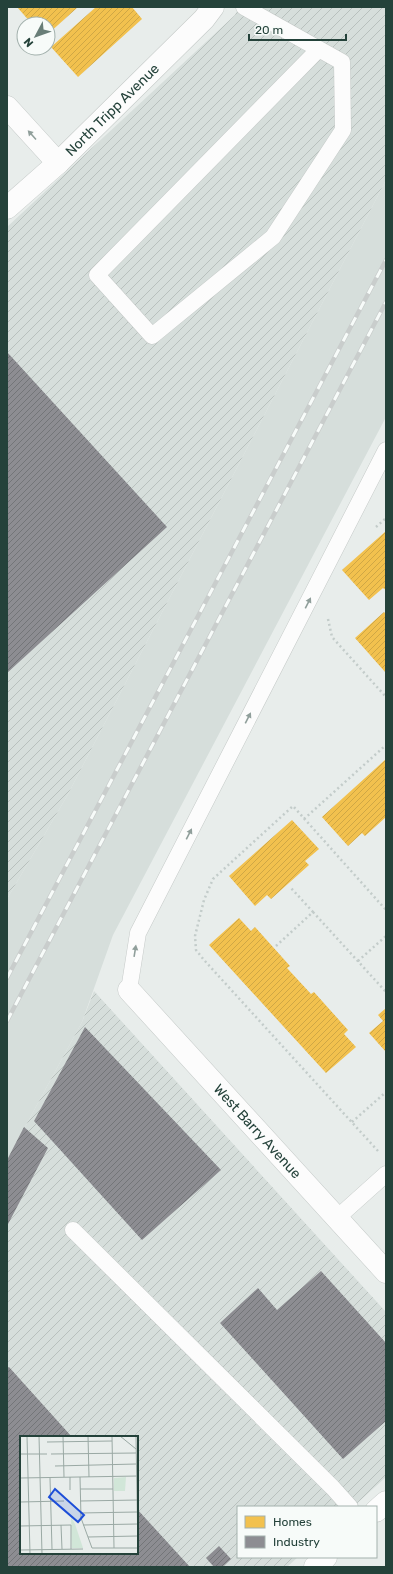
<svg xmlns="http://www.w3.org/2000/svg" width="393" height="1574" viewBox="0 0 393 1574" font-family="Rubik,sans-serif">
	<defs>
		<pattern id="industrial-furrows" width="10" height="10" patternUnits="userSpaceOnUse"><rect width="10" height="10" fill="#d6dedb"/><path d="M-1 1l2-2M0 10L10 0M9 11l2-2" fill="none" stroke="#b8c0bd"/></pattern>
		<pattern id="homes-hatch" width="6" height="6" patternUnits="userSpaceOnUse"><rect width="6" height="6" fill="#f2c14e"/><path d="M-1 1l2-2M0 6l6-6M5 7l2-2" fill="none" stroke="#cfa745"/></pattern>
		<pattern id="industry-hatch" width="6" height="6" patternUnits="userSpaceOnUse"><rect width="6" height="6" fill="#8d8d92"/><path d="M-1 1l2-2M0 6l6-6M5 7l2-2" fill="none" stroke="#737578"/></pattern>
	</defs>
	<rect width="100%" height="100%" fill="#e8edeb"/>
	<path fill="#d6dedb" d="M 386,180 L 386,417 L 113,935 L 82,1022 L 7,1160 L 7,899 L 67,796 Z"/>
	<path fill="url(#industrial-furrows)" fill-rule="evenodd" d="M 239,7 L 386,7 L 386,180 L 67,796 L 7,899 L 7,227 L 235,15 Z
		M 94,991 L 386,1312 L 386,1477 L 353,1507 L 238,1507 L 238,1557 L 298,1557 L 287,1567 L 7,1567 L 7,1160 L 82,1022 ZM 21,1437 L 137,1437 L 137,1553 L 21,1553 Z"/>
	<path fill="url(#homes-hatch)" d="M 17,7 L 78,7 L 48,34 L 48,24 L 32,24 Z
		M 96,7 L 132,7 L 142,19 L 78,77 L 51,47 Z
		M 386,531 L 386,590 L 383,588 L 369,600 L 342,570 Z
		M 384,612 L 386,614 L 386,673 L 355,638 Z
		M 386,759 L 386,817 L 365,836 L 362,833 L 348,846 L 322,817 Z
		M 292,820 L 319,849 L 305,861 L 309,865 L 271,899 L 267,895 L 255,906 L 229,876 Z
		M 239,918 L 251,931 L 255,927 L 290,966 L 287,968 L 311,994 L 314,992 L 348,1030 L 344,1034 L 356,1047 L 326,1073 L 209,945 Z
		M 386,1008 L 386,1052 L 369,1033 L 383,1021 L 378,1015 Z"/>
	<path fill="url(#industry-hatch)" d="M 7,352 L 167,527 L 7,673 Z
		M 85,1027 L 221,1170 L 142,1240 L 34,1121 Z
		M 24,1127 L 48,1148 L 7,1226 L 7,1160 Z
		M 321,1271 L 386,1343 L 386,1421 L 343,1459 L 220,1323 L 258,1288 L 277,1310 Z
		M 9,1367 L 72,1437 L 21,1437 L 21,1553 L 137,1553 L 137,1509 L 190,1567 L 7,1567 L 7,1368 Z
		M 219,1546 L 231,1559 L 222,1567 L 214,1567 L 206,1558 Z"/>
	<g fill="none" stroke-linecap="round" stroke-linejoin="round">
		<defs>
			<path id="service" d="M 244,7 L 342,62 L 343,130 L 273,237 L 152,336 L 97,275 L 319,49
				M 129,990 L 138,933 L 386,450
				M 337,1218 L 386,1174
				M 73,1230 L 333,1488 L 350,1507"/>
			<g id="minor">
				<path d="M 7,107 L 58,163"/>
				<path id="s1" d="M 7,208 L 58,163 L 204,19 L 213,7"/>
				<path id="s2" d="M 129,990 L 386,1272"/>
				<path d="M 376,1511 L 386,1502"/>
				<path d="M 315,1567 L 326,1557"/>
			</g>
		</defs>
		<use href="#service" stroke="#c5cac8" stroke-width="17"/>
		<use href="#minor" stroke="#c5cac8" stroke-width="23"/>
		<path stroke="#c3ccca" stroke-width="2.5" stroke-dasharray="2 3" stroke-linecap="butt" d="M 376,527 L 386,518
			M 328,619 L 332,637 L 386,697
			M 304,819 L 386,745
			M 313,912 L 386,992
			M 276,946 L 313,912 L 291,888
			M 358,961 L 386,936
			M 352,1122 L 386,1092
			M 378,1151 L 204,960 L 196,950 L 195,936 L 204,900 L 213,879 L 293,806 L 386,910"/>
		<use href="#service" stroke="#fcfcfc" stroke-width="16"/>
		<use href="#minor" stroke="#fcfcfc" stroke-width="22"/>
		<defs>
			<path id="rail" d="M 7,978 L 386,260
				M 7,1021 L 386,302"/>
		</defs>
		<use href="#rail" stroke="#c9cdcc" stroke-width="4.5"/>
		<use href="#rail" stroke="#f7fbf9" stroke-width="3" stroke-dasharray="9" stroke-linecap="butt"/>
	</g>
	<defs><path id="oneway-solid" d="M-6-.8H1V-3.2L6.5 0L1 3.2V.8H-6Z"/></defs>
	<g fill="#909f9b">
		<use href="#oneway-solid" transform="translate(32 135) rotate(-132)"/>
		<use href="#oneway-solid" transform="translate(308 603) rotate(-63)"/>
		<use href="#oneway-solid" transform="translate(248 718) rotate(-63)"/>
		<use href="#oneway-solid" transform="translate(189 834) rotate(-63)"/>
		<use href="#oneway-solid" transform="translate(135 951) rotate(-81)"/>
	</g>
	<g text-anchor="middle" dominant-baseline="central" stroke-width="4" stroke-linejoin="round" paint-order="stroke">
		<g font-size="14" fill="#24423a" stroke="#f7fbf9">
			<text stroke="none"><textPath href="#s1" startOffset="144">North Tripp Avenue</textPath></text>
			<text stroke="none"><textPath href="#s2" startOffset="191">West Barry Avenue</textPath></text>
		</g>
	</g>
	<g transform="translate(20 1436)">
		<rect width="118" height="118" fill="#e8edeb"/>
		<path d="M 106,41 L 105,55 L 94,55 L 94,42 Z" fill="#d1e6d8"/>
		<path d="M 51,81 L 55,88 L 63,112 L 52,112 Z" fill="#d1e6d8"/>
		<path fill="none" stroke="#9aa9a4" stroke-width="1" d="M 7,0 L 10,118M 19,0 L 22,118M 43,0 L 44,41M 68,0 L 69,41M 92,0 L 94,112M 100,0 L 116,13M 116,0 L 118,117M 27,6 L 92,5M 0,18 L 27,18M 31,18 L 116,17M 35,30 L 116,28M 50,41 L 50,54M 60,41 L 61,82 L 72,112 L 118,112M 0,42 L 118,40M 30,42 L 32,113M 60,53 L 93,53M 60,65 L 118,64M 0,66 L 44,65M 60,77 L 117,76M 41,89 L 42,113M 63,89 L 118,88M 0,90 L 51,89 L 51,113M 68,101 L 118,100M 0,114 L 63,113"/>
		<path fill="#1d4ed8" fill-opacity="0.15" stroke="#1d4ed8" stroke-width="2" d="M 35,53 L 64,79 L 58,86 L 29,61 Z"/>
		<rect width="118" height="118" fill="none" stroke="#24423a" stroke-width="2"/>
	</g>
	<rect width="393" height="1574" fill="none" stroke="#24423a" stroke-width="16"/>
	<rect x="237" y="1506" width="140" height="52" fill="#f7fbf9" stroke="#a3b1ad"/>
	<rect x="245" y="1516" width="20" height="12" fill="#f2c14e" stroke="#a3b1ad"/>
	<text x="273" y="1526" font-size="12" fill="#24423a">Homes</text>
	<rect x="245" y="1536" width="20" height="12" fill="#8d8d92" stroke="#a3b1ad"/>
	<text x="273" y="1546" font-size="12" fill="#24423a">Industry</text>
	<g transform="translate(36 36) rotate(229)"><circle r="19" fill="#f7fbf9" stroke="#a3b1ad"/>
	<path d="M0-3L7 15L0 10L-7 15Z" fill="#697e78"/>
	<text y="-6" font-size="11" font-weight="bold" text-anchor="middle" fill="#24423a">N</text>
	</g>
	<path d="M249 34v6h97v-6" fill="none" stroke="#24423a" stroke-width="2"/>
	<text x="255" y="34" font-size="12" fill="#24423a" stroke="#f7fbf9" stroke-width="3" paint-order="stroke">20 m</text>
</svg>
